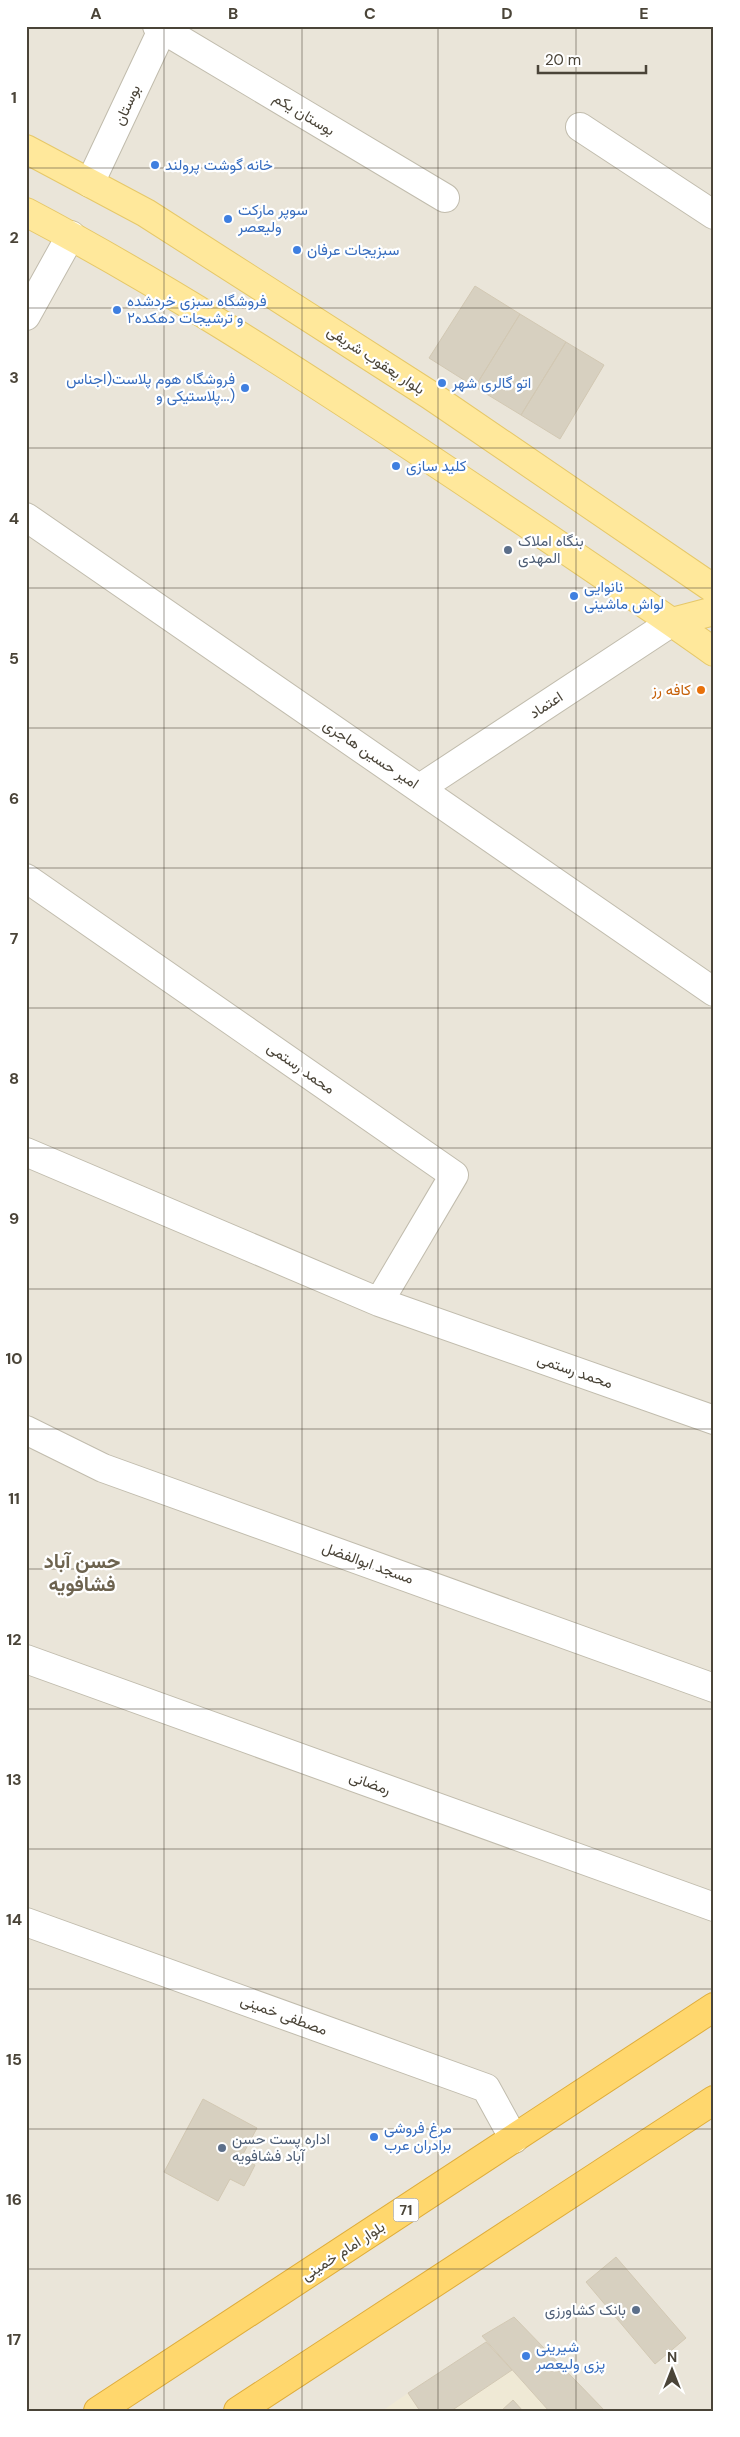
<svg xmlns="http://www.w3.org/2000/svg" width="740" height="2437" viewBox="0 0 740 2437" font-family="'DM Sans',Vazirmatn,sans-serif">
	<rect width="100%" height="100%" fill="#f6f3eb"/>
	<path fill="#eae5d9" d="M 26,26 L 714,26 L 714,2411 L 26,2411 Z"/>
	<path fill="#efe9d5" d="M 512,2370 L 549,2411 L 451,2411 Z
		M 408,2393 L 420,2411 L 382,2411 Z"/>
	<path fill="#d7d0c0" stroke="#d2c8b3" d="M 475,286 L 520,314 L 475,387 L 429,358 Z
		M 520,314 L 566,342 L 521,415 L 475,387 Z
		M 566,342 L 604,365 L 560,439 L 521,415 Z
		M 203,2099 L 257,2128 L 241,2158 L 255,2165 L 249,2177 L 244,2186 L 230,2179 L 218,2201 L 164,2172 Z
		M 616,2257 L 686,2338 L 655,2364 L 586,2282 Z
		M 514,2317 L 605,2411 L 549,2411 L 482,2336 Z
		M 486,2342 L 512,2370 L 451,2411 L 420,2411 L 408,2393 Z
		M 513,2400 L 523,2411 L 501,2411 Z"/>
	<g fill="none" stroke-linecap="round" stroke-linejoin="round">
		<defs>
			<path id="minor" d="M 157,26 L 445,198
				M 580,127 L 714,215
				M 90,183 L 164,26
				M 26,316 L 71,235
				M 26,517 L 714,992
				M 420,788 L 672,622
				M 26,878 L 454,1175 L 379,1302
				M 26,1152 L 379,1302 L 714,1420
				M 26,1430 L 103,1468 L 714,1688
				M 26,1659 L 714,1907
				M 26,1922 L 486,2088 L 514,2139"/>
			<path id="major" d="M 26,149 L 146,213 L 430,395 L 714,589
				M 26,212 C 159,282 286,364 412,447 C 513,514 614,581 714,652
				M 672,622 L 714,611"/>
			<path id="highway" d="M 98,2411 L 714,2007
				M 238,2411 L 714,2100"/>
		</defs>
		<use href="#minor" stroke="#c1bcad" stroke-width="30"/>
		<use href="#major" stroke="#e6c869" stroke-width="30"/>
		<use href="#highway" stroke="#dfad3b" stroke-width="30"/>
		<use href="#minor" stroke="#fff" stroke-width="28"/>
		<use href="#major" stroke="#ffe89b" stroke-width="28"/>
		<use href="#highway" stroke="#ffd76d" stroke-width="28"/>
	</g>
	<path fill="none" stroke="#4a4438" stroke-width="1" stroke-opacity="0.55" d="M 164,26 L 164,2411M 302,26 L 302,2411M 438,26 L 438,2411M 576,26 L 576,2411M 26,168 L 714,168M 26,308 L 714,308M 26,448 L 714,448M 26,588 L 714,588M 26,728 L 714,728M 26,868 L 714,868M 26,1008 L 714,1008M 26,1148 L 714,1148M 26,1289 L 714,1289M 26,1429 L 714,1429M 26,1569 L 714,1569M 26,1709 L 714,1709M 26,1849 L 714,1849M 26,1989 L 714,1989M 26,2129 L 714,2129M 26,2269 L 714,2269"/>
	<g fill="#3f7fe0" stroke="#fff" stroke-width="2">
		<circle cx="155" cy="165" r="5"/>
		<circle cx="228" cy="219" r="5"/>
		<circle cx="297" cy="250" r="5"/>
		<circle cx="117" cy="310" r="5"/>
		<circle cx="442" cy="383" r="5"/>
		<circle cx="245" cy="388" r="5"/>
		<circle cx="396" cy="466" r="5"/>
		<circle cx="574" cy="596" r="5"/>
		<circle cx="374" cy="2137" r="5"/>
		<circle cx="526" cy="2356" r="5"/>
	</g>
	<g fill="#5c6f8a" stroke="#fff" stroke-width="2">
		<circle cx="508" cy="550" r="5"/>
		<circle cx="222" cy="2148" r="5"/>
		<circle cx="636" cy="2310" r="5"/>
	</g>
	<circle fill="#e8710a" stroke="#fff" stroke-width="2" cx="701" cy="690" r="5"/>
	<g text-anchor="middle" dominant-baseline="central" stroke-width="4.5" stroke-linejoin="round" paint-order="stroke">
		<rect fill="#fff" stroke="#807c74" stroke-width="1" x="393.5" y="2198.5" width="25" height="23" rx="4"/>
		<g font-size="14" font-weight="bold" fill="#4a4438">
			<text x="406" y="2210">71</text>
		</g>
		<g font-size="15" fill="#4a4438" stroke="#fff">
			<text transform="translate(127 105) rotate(-65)">بوستان</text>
			<text transform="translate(304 114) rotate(31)">بوستان یکم</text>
			<text transform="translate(376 360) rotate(33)">بلوار یعقوب شریفی</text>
			<text transform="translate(546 705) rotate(-33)">اعتماد</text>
			<text transform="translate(371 754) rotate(34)">امیر حسین هاجری</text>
			<text transform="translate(301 1068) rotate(35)">محمد رستمی</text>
			<text transform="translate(575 1371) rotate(19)">محمد رستمی</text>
			<text transform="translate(368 1563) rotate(20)">مسجد ابوالفضل</text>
			<text transform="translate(370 1783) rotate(20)">رمضانی</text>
			<text transform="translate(284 2015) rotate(20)">مصطفی خمینی</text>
			<text transform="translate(343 2251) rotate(-33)">بلوار امام خمینی</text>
		</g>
		<g font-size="15" fill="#366cbe" stroke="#fff" text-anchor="start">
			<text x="165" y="165">خانه گوشت پرولند</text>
			<text x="238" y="210">سوپر مارکت<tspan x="238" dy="17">ولیعصر</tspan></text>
			<text x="307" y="250">سبزیجات عرفان</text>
			<text x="127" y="301">فروشگاه سبزی خردشده<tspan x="127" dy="17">و ترشیجات دهکده۲</tspan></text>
			<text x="235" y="379" text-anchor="end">فروشگاه هوم پلاست(اجناس<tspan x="235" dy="17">پلاستیکی و...)</tspan></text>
			<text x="452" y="383">اتو گالری شهر</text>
			<text x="406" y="466">کلید سازی</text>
			<text x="584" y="587">نانوایی<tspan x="584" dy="17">لواش ماشینی</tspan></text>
			<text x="384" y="2128">مرغ فروشی<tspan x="384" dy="17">برادران عرب</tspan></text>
			<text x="536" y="2347">شیرینی<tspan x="536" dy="17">پزی ولیعصر</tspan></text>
		</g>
		<g font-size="15" fill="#4e5e75" stroke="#fff" text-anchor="start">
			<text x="518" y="541">بنگاه املاک<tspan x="518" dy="17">المهدی</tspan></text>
			<text x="232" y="2139">اداره پست حسن<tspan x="232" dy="17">آباد فشافویه</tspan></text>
			<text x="626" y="2310" text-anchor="end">بانک کشاورزی</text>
		</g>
		<g font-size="15" fill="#c56008" stroke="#fff" text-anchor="end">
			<text x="691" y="690">کافه رز</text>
		</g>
		<g font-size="20" font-weight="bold" fill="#6d634f" stroke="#fff">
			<text x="82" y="1561">حسن آباد<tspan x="82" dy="23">فشافویه</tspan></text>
		</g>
	</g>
	<rect width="740" height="2437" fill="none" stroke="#ffffff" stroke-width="55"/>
	<g transform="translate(672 2370)" stroke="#ffffff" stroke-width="4" paint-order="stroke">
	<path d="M0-4L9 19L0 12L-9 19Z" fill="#4a4438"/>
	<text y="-8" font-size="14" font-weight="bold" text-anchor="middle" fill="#4a4438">N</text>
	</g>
	<path d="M538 65v8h108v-8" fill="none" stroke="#4a4438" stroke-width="2.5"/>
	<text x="545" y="65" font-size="15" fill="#4a4438" stroke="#ffffff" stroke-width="4" paint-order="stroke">20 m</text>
	<rect x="28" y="28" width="684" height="2382" fill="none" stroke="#4a4438" stroke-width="2"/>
	<g font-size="16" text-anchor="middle" font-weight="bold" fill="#4a4438">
		<text x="96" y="19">A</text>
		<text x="233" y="19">B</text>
		<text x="370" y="19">C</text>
		<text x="507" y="19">D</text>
		<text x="644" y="19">E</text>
		<text x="14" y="103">1</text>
		<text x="14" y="243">2</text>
		<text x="14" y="383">3</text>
		<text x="14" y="524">4</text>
		<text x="14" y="664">5</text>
		<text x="14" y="804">6</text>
		<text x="14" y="944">7</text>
		<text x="14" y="1084">8</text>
		<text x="14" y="1224">9</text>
		<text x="14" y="1364">10</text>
		<text x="14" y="1504">11</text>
		<text x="14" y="1645">12</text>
		<text x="14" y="1785">13</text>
		<text x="14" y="1925">14</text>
		<text x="14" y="2065">15</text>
		<text x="14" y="2205">16</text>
		<text x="14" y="2345">17</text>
	</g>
</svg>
